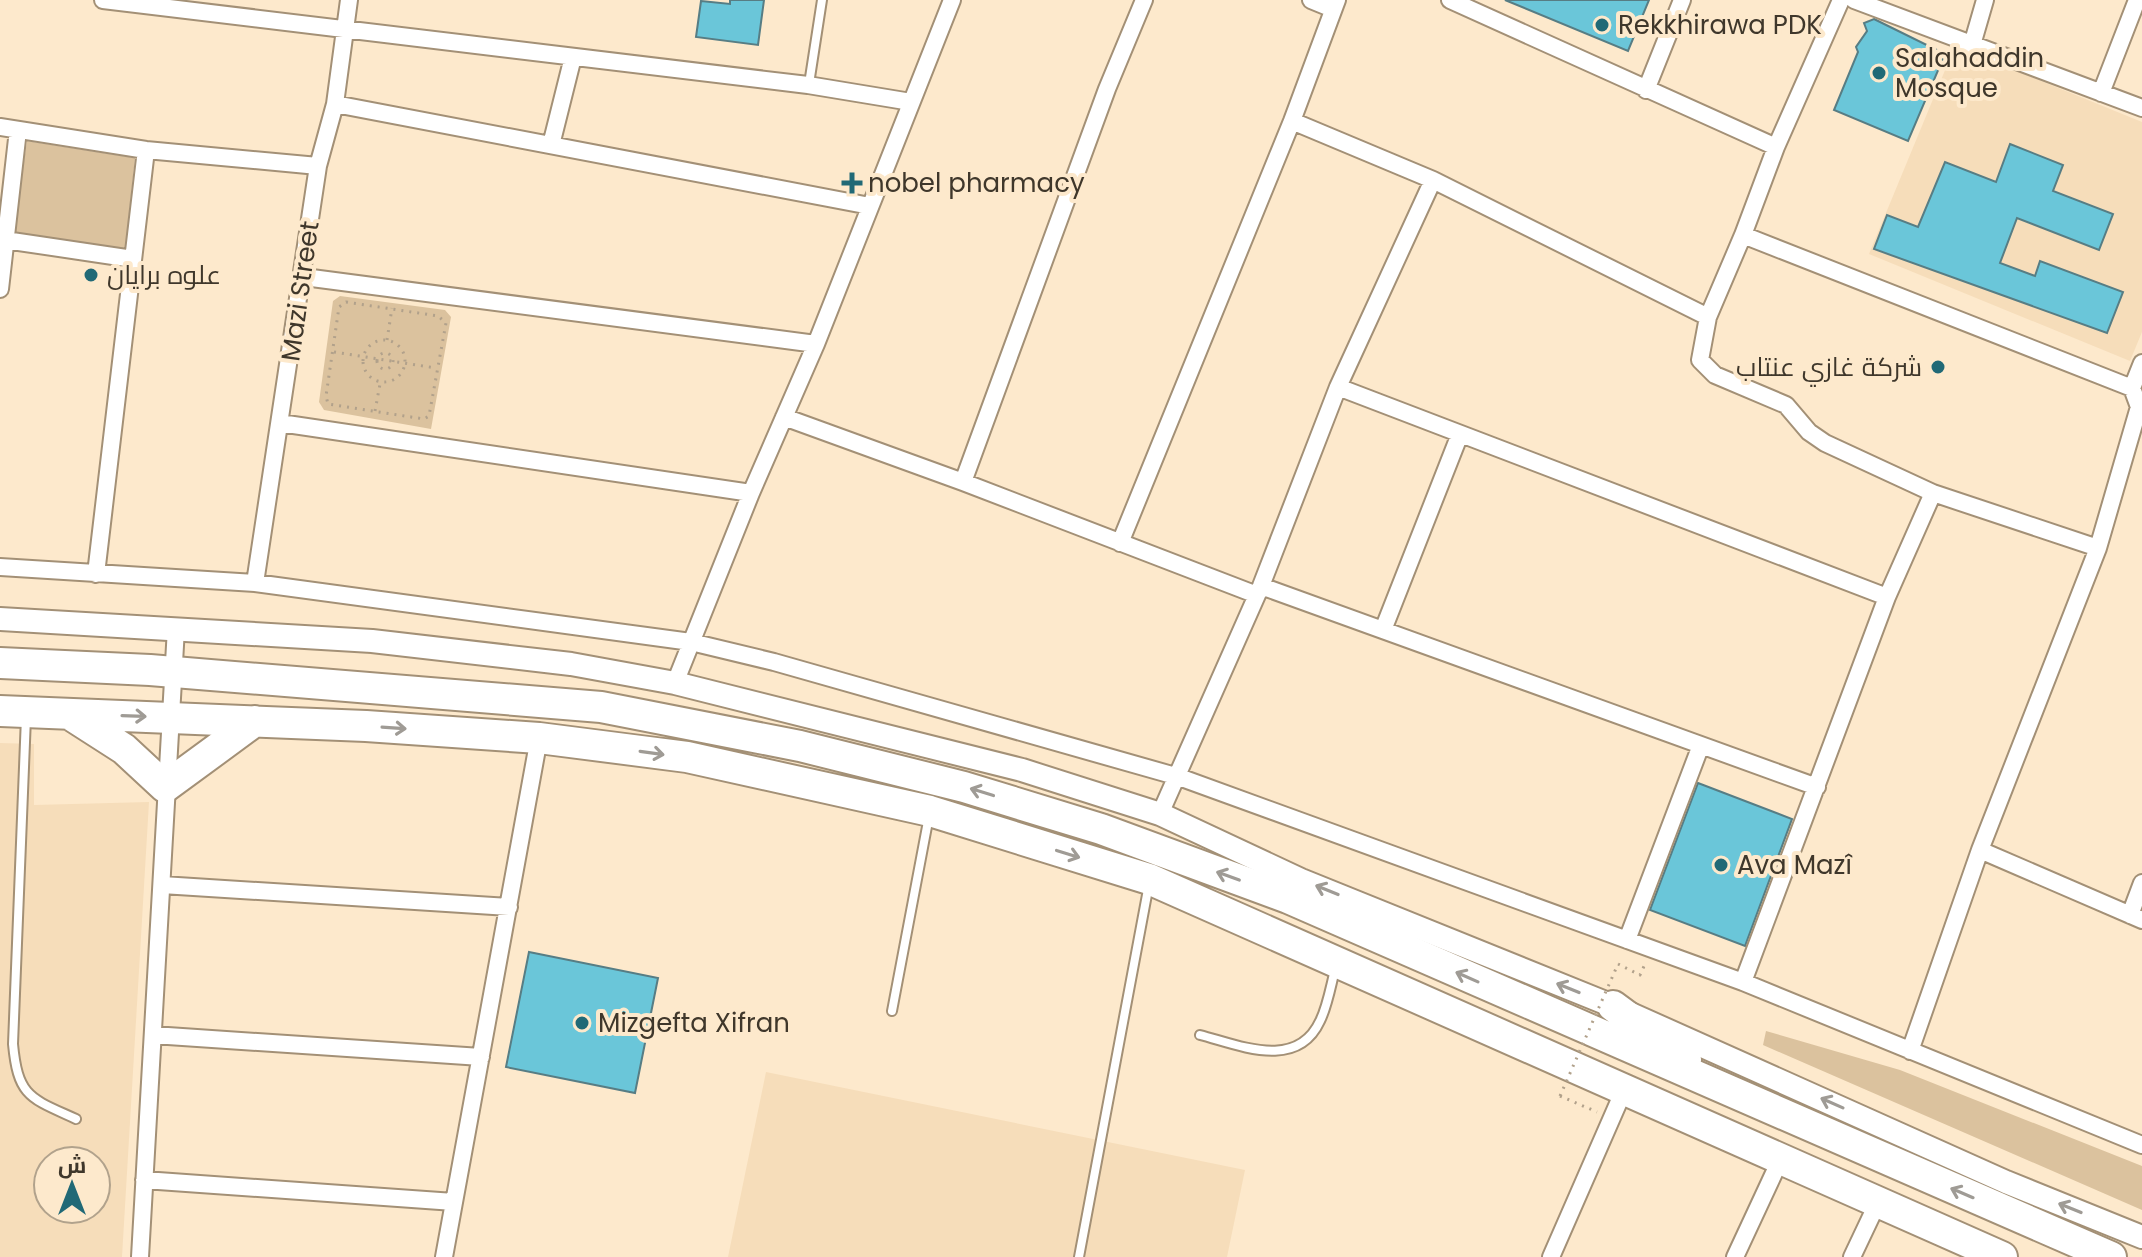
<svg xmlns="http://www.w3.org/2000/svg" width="2142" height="1257" viewBox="0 0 2142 1257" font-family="Poppins,Cairo,sans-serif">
	<rect width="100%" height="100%" fill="#fde9cc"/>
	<path fill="#f6ddba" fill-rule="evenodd" d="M 1955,46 L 2142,122 L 2142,332 L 2130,361 L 1869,254 Z
		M 0,743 L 34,744 L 34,805 L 149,802 L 122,1257 L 0,1257 ZM 48,1161 L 96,1161 L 96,1209 L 48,1209 Z
		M 766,1072 L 1245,1170 L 1227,1257 L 728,1257 Z"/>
	<path fill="#dbc29e" d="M 27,141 L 135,158 L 125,251 L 13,234 Z
		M 340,296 L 445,310 L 451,317 L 431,429 L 324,410 L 319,402 L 333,301 Z
		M 1766,1031 L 1900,1070 L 2142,1166 L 2142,1210 L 1763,1045 Z"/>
	<path fill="#6ac6d9" stroke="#577d84" stroke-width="2" d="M 730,0 L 764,0 L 758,45 L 696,37 L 701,1 L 730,4 Z
		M 1505,0 L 1649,0 L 1628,51 Z
		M 1874,19 L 1945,54 L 1908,141 L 1834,110 L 1858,52 L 1856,47 L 1867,31 L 1864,23 Z
		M 2010,144 L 2063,165 L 2053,191 L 2113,214 L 2099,250 L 2017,218 L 2000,263 L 2035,276 L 2040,261 L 2123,292 L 2107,333 L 1874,249 L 1887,215 L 1918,227 L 1945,162 L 1996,182 Z
		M 1698,783 L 1792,819 L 1745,946 L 1650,910 Z
		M 529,952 L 658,978 L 635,1093 L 506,1067 Z"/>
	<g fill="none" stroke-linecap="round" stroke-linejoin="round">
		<defs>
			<path id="lane" d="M 809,84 L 822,0
				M 26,717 L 13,1044 C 18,1097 30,1098 76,1119
				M 892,1011 L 929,816
				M 1200,1035 C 1239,1045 1297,1071 1320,1021 C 1328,1005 1331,984 1336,966
				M 1079,1257 L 1149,884"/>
			<path id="street" d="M 103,0 L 808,85 L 911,102
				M 1311,0 L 1333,9
				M 1450,0 L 1776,147
				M 1841,0 L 1776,147 L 1743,235 L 2132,388
				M 1854,0 L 2142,108
				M 1972,45 L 1985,0
				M 1646,90 L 1682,0
				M 2101,93 L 2137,0
				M 335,104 L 870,206
				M 1292,121 L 1433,180 L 1708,317
				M 0,127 L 146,150 L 318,166
				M 551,145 L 573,57
				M 5,240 L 133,259
				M 304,277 L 816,344
				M 0,289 L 18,130
				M 1338,387 L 1887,597
				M 784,417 L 963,482 L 1257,595
				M 280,423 L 751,493
				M 963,482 L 1107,89 L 1144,0
				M 1933,493 L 2098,548
				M 1120,543 L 1292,121 L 1337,0
				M 0,567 L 255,583 L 691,642 L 774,662 L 1179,777 L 1743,982 L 2142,1145
				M 96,574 L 146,150
				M 255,583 L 318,166 L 335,104 L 349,0
				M 1261,586 L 1817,787
				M 1383,630 L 1460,434
				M 675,683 L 751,493 L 816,344 L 952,0
				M 1160,814 L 1261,586 L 1338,387 L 1433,180
				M 1980,850 L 2098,548 L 2139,407 L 2132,388 L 2142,363
				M 162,885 L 509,907
				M 2130,915 L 2142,883
				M 1627,940 L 1701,745
				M 1743,982 L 1887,597 L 1933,493 L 1825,443 L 1809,432 L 1786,405 L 1715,375 L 1700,360 L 1708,317 L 1743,235
				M 153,1035 L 481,1057
				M 1910,1051 L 1980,850 L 2142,920
				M 144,1180 L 454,1202
				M 140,1257 L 176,628
				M 444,1257 L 539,738
				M 1551,1257 L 1624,1090
				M 1735,1257 L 1781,1158
				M 1852,1257 L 1878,1202"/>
			<path id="secondary" d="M 0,619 L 372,641 L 571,664 L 675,683 L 1022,770 L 1160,814 L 1301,880 L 1613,1006 L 2006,1182 L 2142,1237"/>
			<path id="highway" d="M 0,663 L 150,670 L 601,707 L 800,746 L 964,787 L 1101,829 L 1288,898 L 2111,1257
				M 0,711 L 366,726 L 539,738 L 687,757 L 930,811 L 1149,879 L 2002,1257
				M 71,715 L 124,749 L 165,787 L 255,721
				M 1613,1006 L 1686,1060"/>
		</defs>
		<use href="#lane" stroke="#a39076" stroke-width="12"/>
		<use href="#street" stroke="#a39076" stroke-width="20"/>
		<use href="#secondary" stroke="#a39076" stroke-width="26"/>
		<use href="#highway" stroke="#a39076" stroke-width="34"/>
		<path stroke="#b1a18b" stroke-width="3" stroke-dasharray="2 6" stroke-linecap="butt" d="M 346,302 L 438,316 L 446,323 L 429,416 L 424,419 L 328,404 L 326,396 L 339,307 Z
			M363 361a21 21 0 1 1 42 0a21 21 0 1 1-42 0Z
			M 387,340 L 392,308
			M 334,352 L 436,368
			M377 361a8 8 0 1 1 16 0a8 8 0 1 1-16 0Z
			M 375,411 L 380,384
			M 1618,964 L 1640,975 L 1645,964
			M 1560,1096 L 1597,1112"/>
		<use href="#lane" stroke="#fff" stroke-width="8"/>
		<use href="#street" stroke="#fff" stroke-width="16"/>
		<use href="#secondary" stroke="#fff" stroke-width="22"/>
		<use href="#highway" stroke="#fff" stroke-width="30"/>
		<path stroke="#b1a18b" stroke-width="3" stroke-dasharray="2 6" stroke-linecap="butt" d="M 1560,1096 L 1618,964"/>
	</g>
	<defs><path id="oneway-shaft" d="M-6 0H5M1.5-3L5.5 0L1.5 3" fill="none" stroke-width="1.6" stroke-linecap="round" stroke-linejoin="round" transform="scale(2)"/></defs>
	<g stroke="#9f9b95">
		<use href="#oneway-shaft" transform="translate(134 716) rotate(2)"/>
		<use href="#oneway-shaft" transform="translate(394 728) rotate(4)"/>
		<use href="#oneway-shaft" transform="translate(652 753) rotate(8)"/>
		<use href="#oneway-shaft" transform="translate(982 792) rotate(-163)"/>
		<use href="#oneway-shaft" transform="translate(1068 854) rotate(17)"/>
		<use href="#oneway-shaft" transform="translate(1228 876) rotate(-160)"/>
		<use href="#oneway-shaft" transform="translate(1327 890) rotate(-158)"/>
		<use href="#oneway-shaft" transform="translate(1467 977) rotate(-156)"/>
		<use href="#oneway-shaft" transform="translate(1568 988) rotate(-158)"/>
		<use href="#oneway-shaft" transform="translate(1832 1103) rotate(-156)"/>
		<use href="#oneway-shaft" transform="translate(1962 1193) rotate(-157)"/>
		<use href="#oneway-shaft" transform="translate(2070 1208) rotate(-158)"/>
	</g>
	<g fill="#216976" stroke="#fde9cc" stroke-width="3">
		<circle cx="1602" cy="25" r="8"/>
		<circle cx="1879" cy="73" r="8"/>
		<path d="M848 171h8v8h8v8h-8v8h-8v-8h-8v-8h8z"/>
		<circle cx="91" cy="275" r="8"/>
		<circle cx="1938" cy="367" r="8"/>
		<circle cx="1721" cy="865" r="8"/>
		<circle cx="582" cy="1023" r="8"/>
	</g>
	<g text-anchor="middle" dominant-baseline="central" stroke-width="8" stroke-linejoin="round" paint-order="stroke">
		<g font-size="26" fill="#3f372b" stroke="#fde9cc" text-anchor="start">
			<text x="1618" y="25">Rekkhirawa PDK</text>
			<text x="1895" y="58">Salahaddin<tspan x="1895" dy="30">Mosque</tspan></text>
			<text x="868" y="183">nobel pharmacy</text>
			<text x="107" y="275">علوه برايان</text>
			<text x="1922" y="367" text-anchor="end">شركة غازي عنتاب</text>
			<text x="1737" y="865">Ava Mazî</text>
			<text x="598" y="1023">Mizgefta Xifran</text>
		</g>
		<g font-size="26" fill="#3f372b" stroke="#fde9cc">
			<text transform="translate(300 291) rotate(-82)">Mazi Street</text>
		</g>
	</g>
	<g transform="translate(72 1185)"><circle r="38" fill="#fde9cc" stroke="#b1a28c" stroke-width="2"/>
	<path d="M0-6L14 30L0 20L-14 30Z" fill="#216976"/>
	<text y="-12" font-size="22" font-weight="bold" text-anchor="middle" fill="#3f372b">ش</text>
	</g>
</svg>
